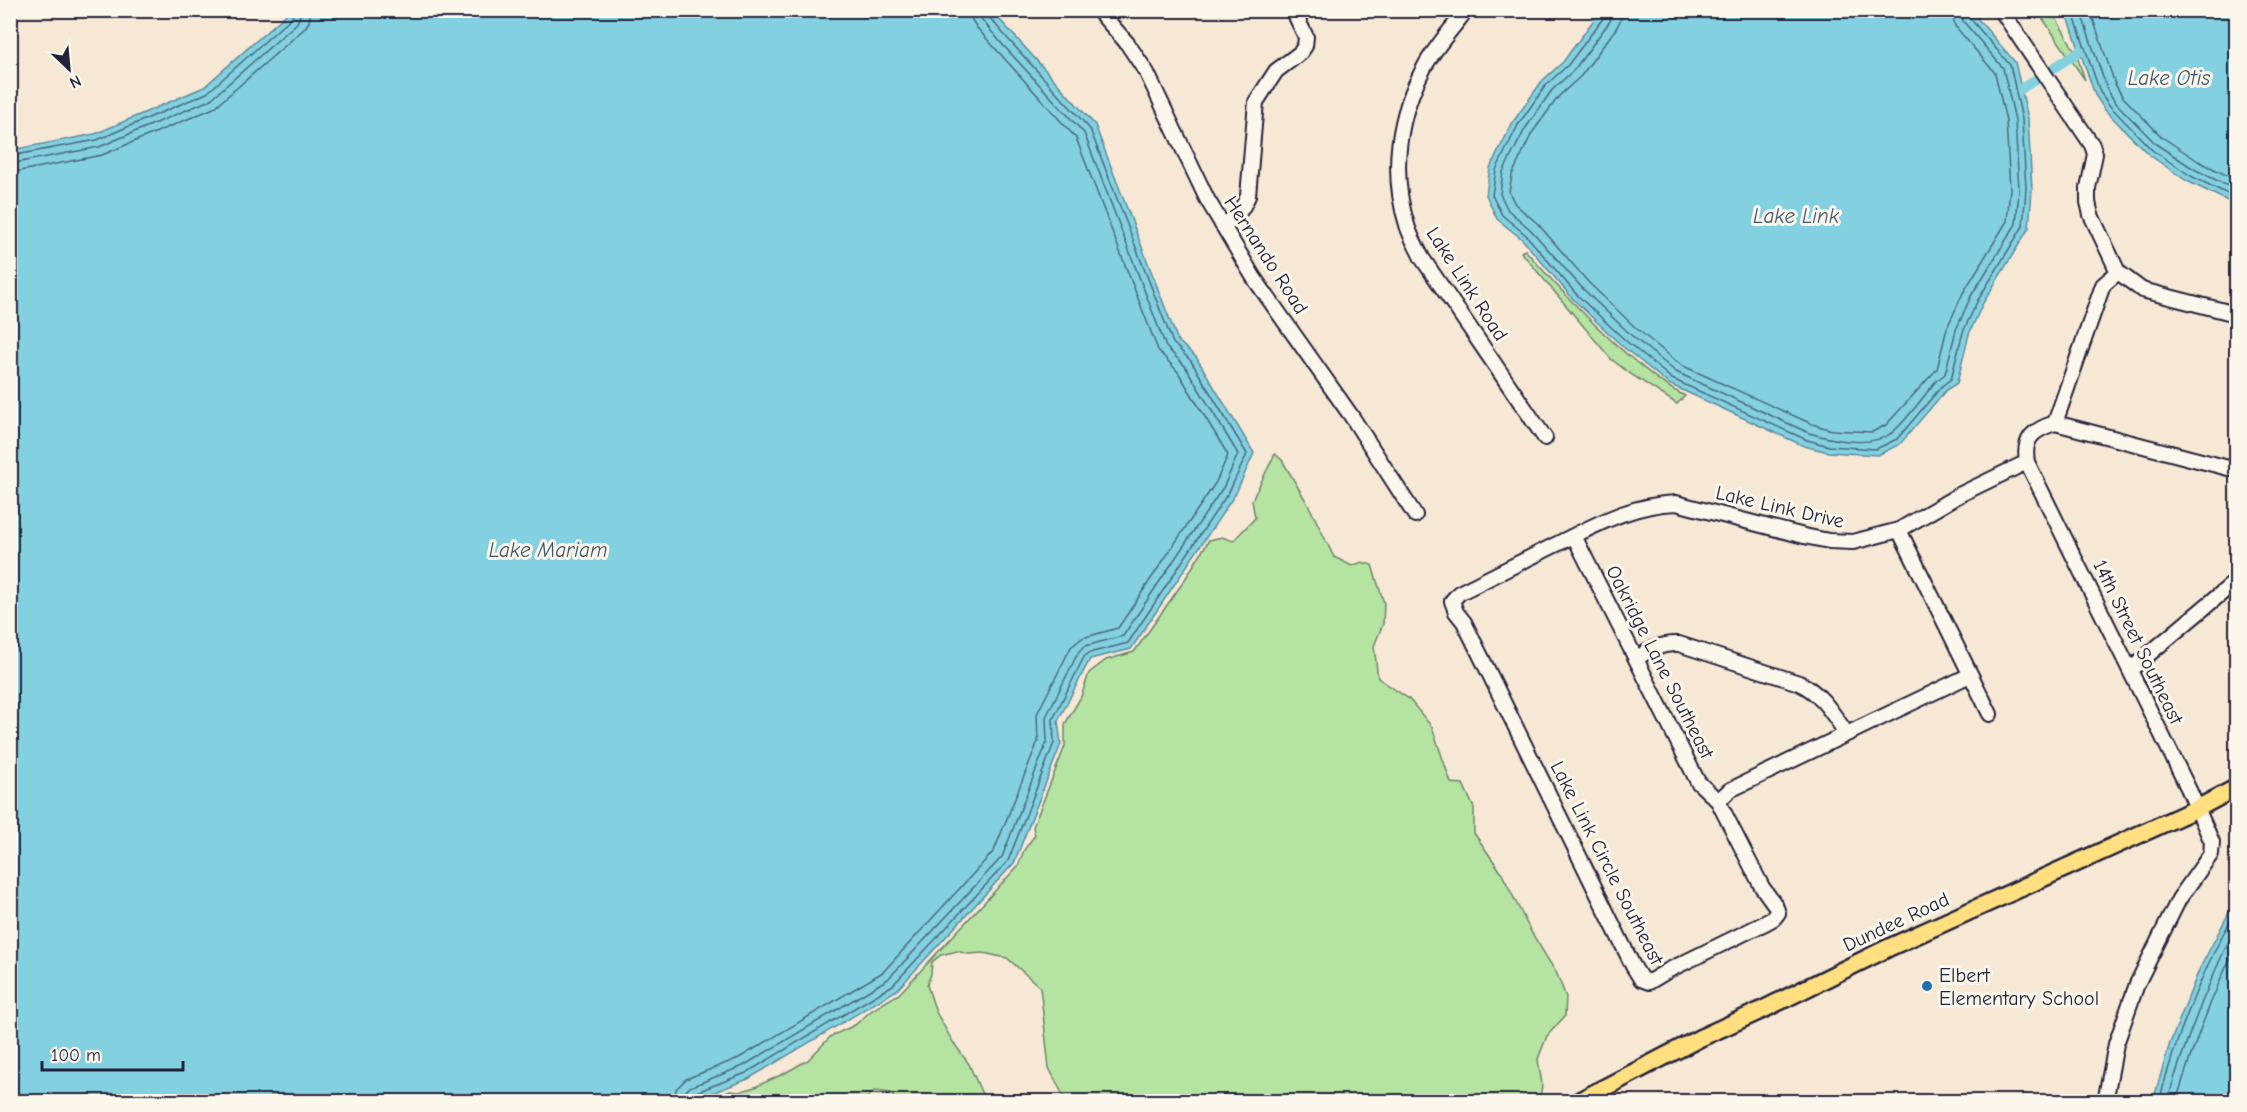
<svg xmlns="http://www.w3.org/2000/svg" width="2247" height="1112" viewBox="0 0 2247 1112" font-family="'Comic Neue',sans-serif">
	<rect width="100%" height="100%" fill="#f7e8d5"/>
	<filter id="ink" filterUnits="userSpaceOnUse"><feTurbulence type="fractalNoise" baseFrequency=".0167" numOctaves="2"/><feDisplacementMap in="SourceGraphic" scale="12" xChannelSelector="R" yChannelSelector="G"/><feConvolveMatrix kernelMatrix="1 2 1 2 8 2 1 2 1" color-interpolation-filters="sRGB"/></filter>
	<g filter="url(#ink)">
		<path fill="#b5e3a1" stroke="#6c826e" stroke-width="1.5" d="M 2033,11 L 2052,11 L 2076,53 L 2085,80 L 2043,19 Z
			M 1525,250 C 1560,290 1595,328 1636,362 C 1652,375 1666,387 1685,396 L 1677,404 L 1629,373 L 1611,359 L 1521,252 Z
			M 1275,454 L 1282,460 L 1309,506 L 1334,557 L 1352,566 L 1362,562 L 1372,565 L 1384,603 L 1383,624 L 1374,646 L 1378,678 L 1409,699 L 1432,727 L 1451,783 L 1463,784 L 1474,808 L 1474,833 L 1501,872 L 1530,930 L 1557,974 L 1566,997 L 1565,1016 L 1547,1036 L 1538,1059 L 1542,1084 L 1540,1101 L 1066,1101 L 1049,1068 L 1040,987 L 1007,958 L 983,953 L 968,954 L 957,951 L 941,955 L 932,962 L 931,974 L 927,985 L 936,1012 L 953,1042 L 969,1064 L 985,1101 L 895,1101 L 891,1093 L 874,1091 L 864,1101 L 702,1101 L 730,1091 L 739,1092 L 755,1087 L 785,1073 L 808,1060 L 831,1036 L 855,1025 L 872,1010 L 899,994 L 1018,866 L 1024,850 L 1035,835 L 1033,827 L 1065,746 L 1065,724 L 1081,697 L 1089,673 L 1106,660 L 1134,652 L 1184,581 L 1209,540 L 1222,537 L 1233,541 L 1255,518 L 1252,500 Z"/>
		<path fill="#83d1e0" stroke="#5c8b9e" stroke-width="1.5" d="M 291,10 L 992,11 L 1095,125 L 1178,341 L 1196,357 L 1254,453 L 1236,493 L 1131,649 L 1090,659 L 1058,721 L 1061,744 L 1014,863 L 897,990 L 748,1079 L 689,1102 L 11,1101 L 11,150 L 95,134 L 204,87 Z
			M 1601,10 L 1971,11 L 2015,62 L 2028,118 L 2032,190 L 2029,228 L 1983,303 L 1969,334 L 1957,383 L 1946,390 L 1900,444 L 1878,455 L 1828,452 L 1804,446 L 1669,384 L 1622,346 L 1573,299 L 1522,239 L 1497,219 L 1486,195 L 1490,168 L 1513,122 L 1542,81 L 1563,62 Z
			M 2066,11 L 2236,11 L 2236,205 L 2187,181 L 2148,154 L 2105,110 L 2095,95 Z
			M 2236,899 L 2236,1101 L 2153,1101 L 2169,1046 L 2199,970 Z"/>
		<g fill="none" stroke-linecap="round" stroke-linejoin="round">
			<path stroke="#49687d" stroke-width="1.5" d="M 1605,10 L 1604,17 L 1568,65 L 1546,85 L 1518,125 L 1496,170 L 1492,195 L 1502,215 L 1526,235 L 1577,295 L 1626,341 L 1672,379 L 1807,440 L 1829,446 L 1876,449 L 1897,439 L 1942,386 L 1951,379 L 1963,332 L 1978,300 L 2023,226 L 2026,189 L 2022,119 L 2010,65 L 1969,17 L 1968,10
				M 1613,10 L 1610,21 L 1574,70 L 1552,90 L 1525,129 L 1503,172 L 1500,194 L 1508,210 L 1531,230 L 1583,289 L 1631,335 L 1676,372 L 1809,433 C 1833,440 1869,448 1890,434 C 1903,426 1925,394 1936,381 L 1945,374 L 1956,330 L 1971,296 L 2016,224 L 2019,190 L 2015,120 L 2003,68 L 1963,21 L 1960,10
				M 1622,10 L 1621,19 L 1617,27 L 1581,76 L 1559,96 L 1532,133 L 1512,175 L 1509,192 L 1515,204 L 1538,224 L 1589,283 L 1637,329 L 1681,365 L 1812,424 L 1832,430 L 1872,432 L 1886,425 L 1937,369 L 1947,328 L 1963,293 L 2007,221 L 2010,189 L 2006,121 L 1995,73 L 1955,26 L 1951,10
				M 2072,10 L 2100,92 L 2110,106 L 2152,150 L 2191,176 L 2236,198
				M 2080,10 L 2107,89 L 2115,102 L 2156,144 L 2194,169 L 2236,190
				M 2090,10 L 2115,84 L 2122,96 L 2162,137 L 2198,161 L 2236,180
				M 10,156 L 97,140 L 207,93 L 292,17 L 294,10
				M 10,164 L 99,147 L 210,100 L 297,23 L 302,10
				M 10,173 L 102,155 L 214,108 L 304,29 L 309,22 L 311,10
				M 674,1102 L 676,1089 L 686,1079 L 739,1058 L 883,972 L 994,851 L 1038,741 L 1037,714 L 1071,647 L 1082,638 L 1118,628 L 1216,482 L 1228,455 L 1178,372 L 1158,350 L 1076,138 L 977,28 L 972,20 L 971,10
				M 683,1102 L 684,1093 L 690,1087 L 743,1066 L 888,979 L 1002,857 L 1047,742 L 1046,717 L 1078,653 L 1085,646 L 1123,636 L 1224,486 L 1238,454 L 1185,366 L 1166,347 L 1084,133 L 1002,44 L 982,20 L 980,10
				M 690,1102 L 694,1093 L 746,1073 L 893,985 L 1008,861 L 1054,743 L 1053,719 L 1084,657 L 1089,653 L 1128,643 L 1230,490 L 1247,454 L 1191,361 L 1173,343 L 1090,129 L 1008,39 L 989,17 L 988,10
				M 2159,1102 C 2176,1036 2203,969 2236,910
				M 2167,1102 C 2185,1041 2208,983 2236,926
				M 2176,1102 C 2192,1048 2212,996 2236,946"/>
			<path stroke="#83d1e0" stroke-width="10" d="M 2021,89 L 2080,51"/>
			<defs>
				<path id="minor" d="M 1098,10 L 1127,43 L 1147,73 L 1207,199 L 1254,278 L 1352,417 L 1415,515
					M 1466,10 C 1453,28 1436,46 1425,66 C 1398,114 1390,171 1407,225 C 1410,236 1417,247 1422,258 L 1545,438
					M 2001,10 L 2092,145 L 2095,154 L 2088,188 L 2088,202 L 2091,215 L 2118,272 L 2142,290 L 2236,314
					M 1222,225 C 1236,219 1242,210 1248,196 L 1256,102 L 1276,71 L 1300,53 L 1305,46 L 1306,37 L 1293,10
					M 2055,423 L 2236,470
					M 1899,530 L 1990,714
					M 1574,536 L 1698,782 L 1718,801 L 1762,887 L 1775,905 L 1778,913 L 1774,918 L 1763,924 L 1669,970 L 1649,982 L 1641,979 L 1633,966 L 1464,622 L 1456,612 L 1452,601 L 1459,593 C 1491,577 1523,561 1555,545 C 1596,525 1629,505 1676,503 L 1804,536 L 1829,541 L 1853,542 L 1899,530 L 1959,495 L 2027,462
					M 1637,658 C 1651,649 1662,643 1679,644 L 1799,683 C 1821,693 1833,714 1846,733
					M 2130,670 L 2236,581
					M 1718,801 L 1730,790 L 1970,675
					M 2105,1102 L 2116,1044 L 2137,984 L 2179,899 L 2211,854 L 2212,842 L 2189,790 L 2027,462 C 2023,438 2033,430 2055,423 L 2103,285 L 2118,272"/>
				<path id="major" d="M 1577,1102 L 1700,1038 L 1762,1010 L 1888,948 L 2198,808 L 2236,788"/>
			</defs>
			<use href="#minor" stroke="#22223b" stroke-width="18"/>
			<use href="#major" stroke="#22223b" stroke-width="21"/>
			<use href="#minor" stroke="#fbf7ec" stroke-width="14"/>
			<use href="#major" stroke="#ffdf80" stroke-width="16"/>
		</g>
	</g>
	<circle fill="#1f6fb2" stroke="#fbf7ec" stroke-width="2" cx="1927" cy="986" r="6"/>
	<g text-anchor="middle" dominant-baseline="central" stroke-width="6" stroke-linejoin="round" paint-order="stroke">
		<g font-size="20" fill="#22223b" stroke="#fbf7ec">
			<text transform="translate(1266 255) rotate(57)">Hernando Road</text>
			<text transform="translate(1467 284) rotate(57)">Lake Link Road</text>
			<text transform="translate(1780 507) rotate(13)">Lake Link Drive</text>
			<text transform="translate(2138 642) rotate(64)">14th Street Southeast</text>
			<text transform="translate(1660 662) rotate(63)">Oakridge Lane Southeast</text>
			<text transform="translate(1607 863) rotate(63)">Lake Link Circle Southeast</text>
			<text transform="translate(1896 922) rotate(-25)">Dundee Road</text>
		</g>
		<g font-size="20" fill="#22223b" stroke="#fbf7ec" text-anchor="start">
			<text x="1939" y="975">Elbert<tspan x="1939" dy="23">Elementary School</tspan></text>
		</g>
		<g font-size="21" font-style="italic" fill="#3f576d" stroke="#fbf7ec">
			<text x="2169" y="78">Lake Otis</text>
			<text x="1796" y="216">Lake Link</text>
			<text x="548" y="550">Lake Mariam</text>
		</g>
	</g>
	<rect width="2247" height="1112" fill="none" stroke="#fbf7ec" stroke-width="36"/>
	<rect x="18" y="18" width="2211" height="1076" fill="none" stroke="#22223b" stroke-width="2" filter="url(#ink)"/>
	<g transform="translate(69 69) rotate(154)" stroke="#fbf7ec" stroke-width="4.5" paint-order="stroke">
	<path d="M0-4.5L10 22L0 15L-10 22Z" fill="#22223b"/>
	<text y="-9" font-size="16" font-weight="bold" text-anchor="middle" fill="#22223b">N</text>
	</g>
	<path d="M42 1061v9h141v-9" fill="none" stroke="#22223b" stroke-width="3"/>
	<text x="51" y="1061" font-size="18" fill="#22223b" stroke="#fbf7ec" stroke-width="4.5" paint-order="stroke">100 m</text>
</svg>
